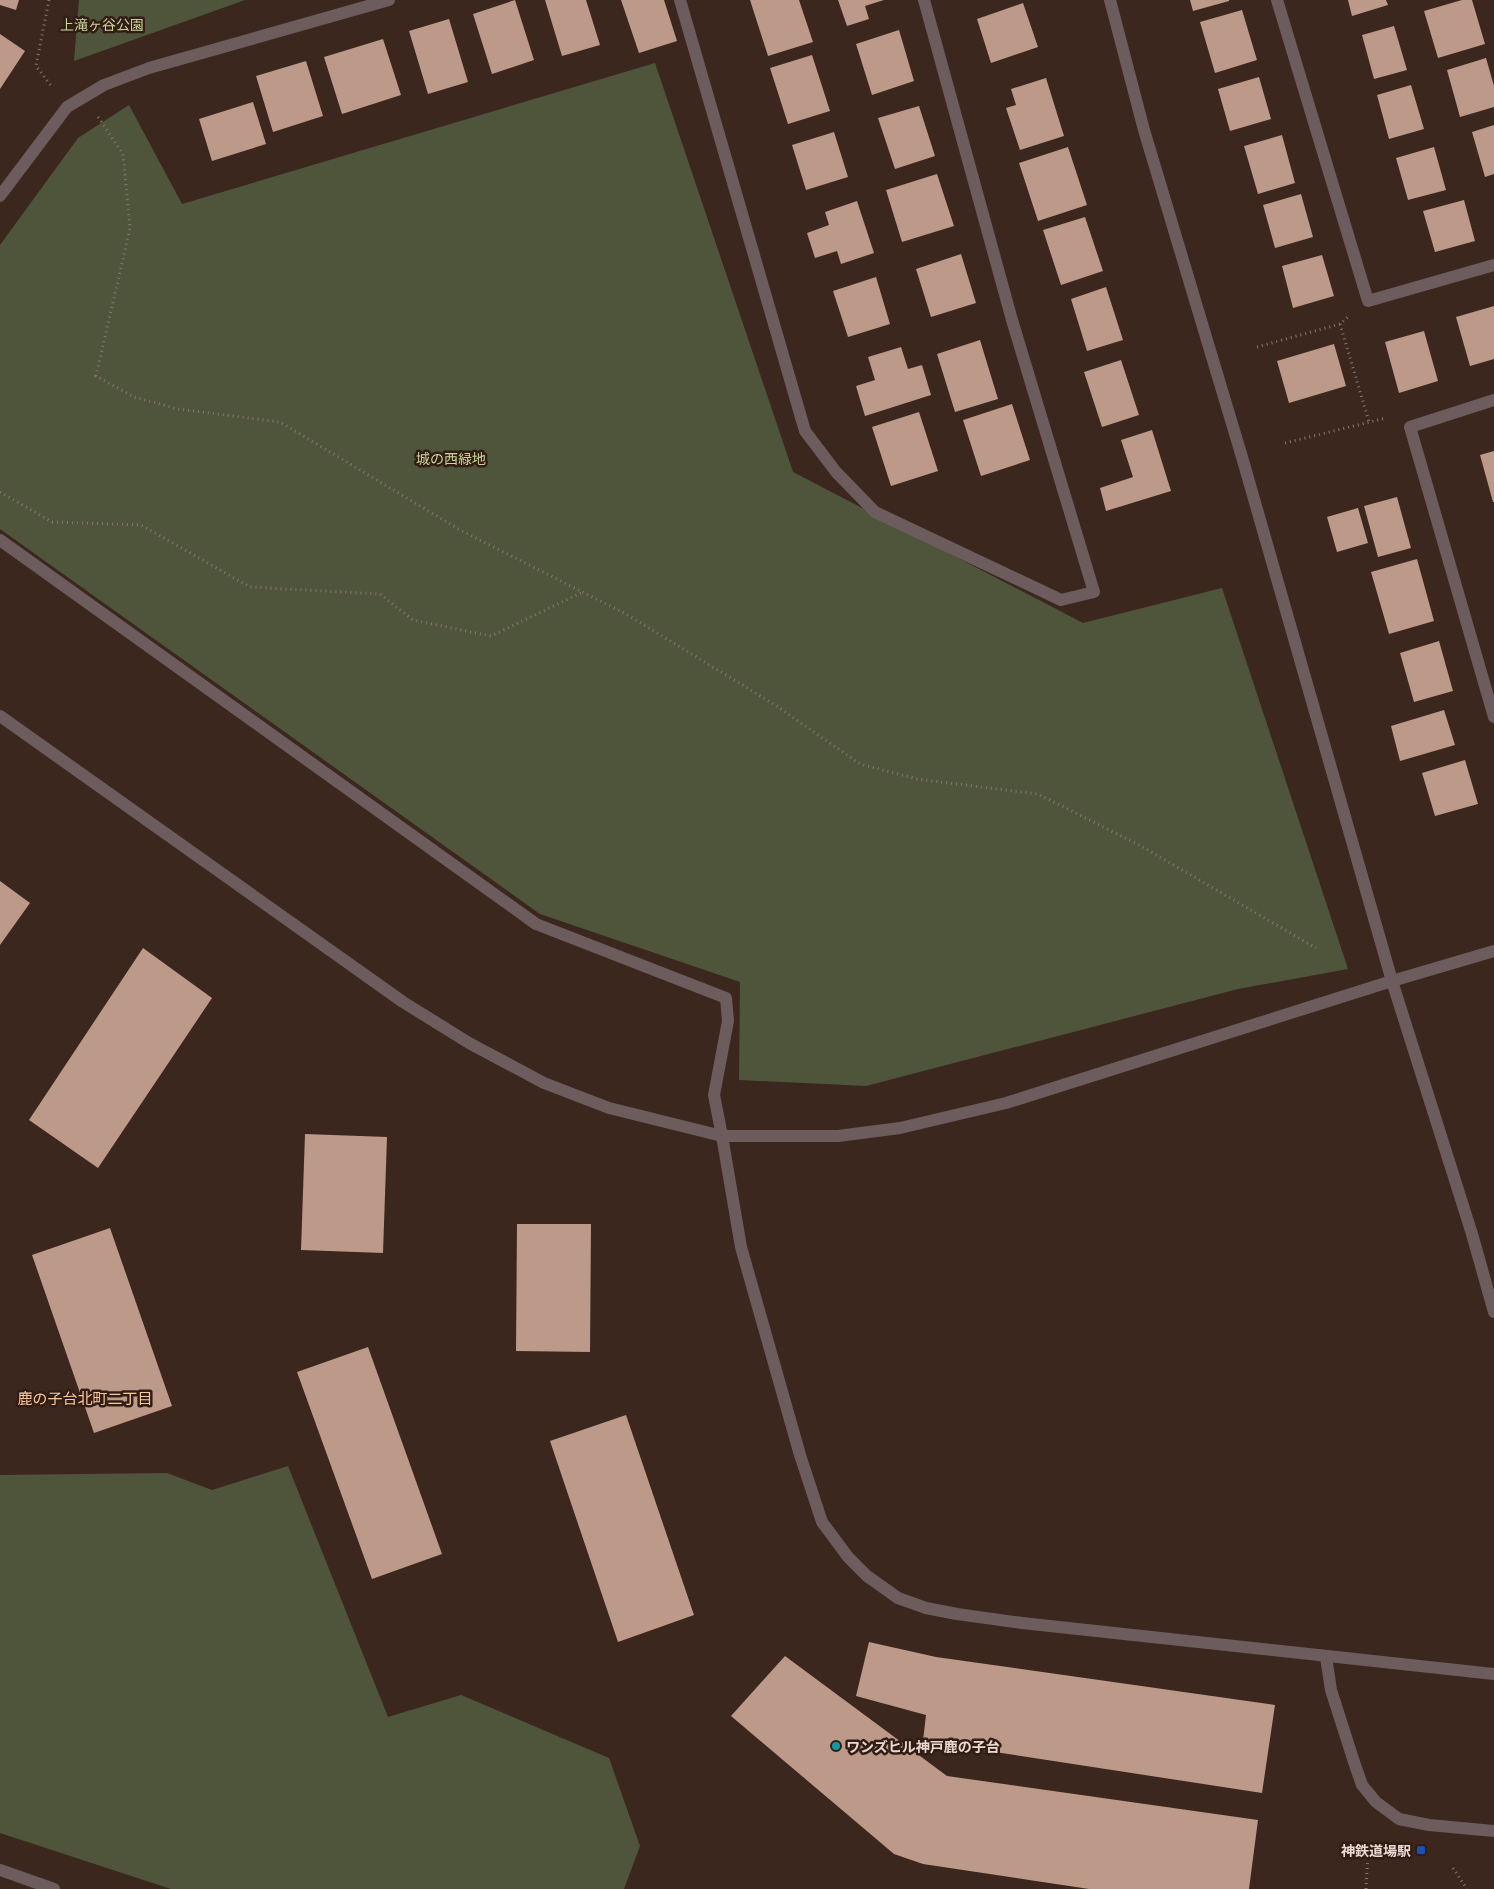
<svg xmlns="http://www.w3.org/2000/svg" width="1494" height="1889" viewBox="0 0 1494 1889" font-family="Barlow,'Noto Sans JP',sans-serif">
	<rect width="100%" height="100%" fill="#3c271e"/>
	<path fill="#4f553b" d="M 79,0 L 245,0 L 74,61 Z
		M 655,63 L 793,472 L 1083,623 L 1222,588 L 1348,969 L 1238,989 L 866,1086 L 739,1080 L 740,982 L 540,914 L 0,529 L 0,245 L 78,138 L 129,105 L 182,204 Z
		M 288,1466 L 388,1717 L 461,1695 L 609,1758 L 640,1846 L 624,1889 L 171,1889 L 0,1833 L 0,1475 L 167,1473 L 212,1490 Z"/>
	<path fill="#bd9989" d="M 0,0 L 19,0 L 16,10 L 0,5 Z
		M 515,0 L 534,60 L 492,74 L 473,14 Z
		M 545,0 L 586,0 L 600,45 L 562,56 Z
		M 621,0 L 664,0 L 677,41 L 639,53 Z
		M 750,0 L 799,0 L 813,42 L 768,56 Z
		M 838,0 L 884,0 L 865,6 L 869,19 L 847,26 Z
		M 1190,0 L 1229,0 L 1229,1 L 1193,11 Z
		M 1348,0 L 1386,0 L 1388,5 L 1352,16 Z
		M 1462,0 L 1472,0 L 1485,44 L 1438,58 L 1424,11 Z
		M 1023,3 L 1038,47 L 991,63 L 977,19 Z
		M 1242,10 L 1257,60 L 1215,73 L 1200,22 Z
		M 449,19 L 468,82 L 428,94 L 409,31 Z
		M 1394,26 L 1407,70 L 1374,79 L 1362,35 Z
		M 899,30 L 914,81 L 872,95 L 856,44 Z
		M 0,34 L 25,51 L 0,89 Z
		M 383,39 L 401,95 L 342,114 L 324,57 Z
		M 812,55 L 830,111 L 788,124 L 770,68 Z
		M 1486,58 L 1494,86 L 1494,107 L 1460,117 L 1447,70 Z
		M 306,61 L 323,116 L 273,132 L 256,76 Z
		M 1259,77 L 1271,119 L 1230,131 L 1218,89 Z
		M 1046,78 L 1064,136 L 1020,150 L 1006,108 L 1016,105 L 1011,89 Z
		M 1411,85 L 1424,129 L 1389,139 L 1377,95 Z
		M 253,102 L 266,144 L 212,161 L 199,119 Z
		M 919,106 L 935,156 L 895,169 L 878,118 Z
		M 1494,125 L 1494,174 L 1485,177 L 1472,132 Z
		M 834,132 L 848,177 L 806,190 L 792,145 Z
		M 1282,135 L 1295,183 L 1258,194 L 1244,146 Z
		M 1068,147 L 1087,205 L 1038,221 L 1019,163 Z
		M 1434,147 L 1446,190 L 1408,200 L 1396,158 Z
		M 937,174 L 954,226 L 902,242 L 886,190 Z
		M 1301,194 L 1313,237 L 1275,248 L 1263,205 Z
		M 1464,200 L 1475,241 L 1435,252 L 1423,211 Z
		M 857,201 L 874,253 L 841,264 L 837,251 L 815,258 L 807,233 L 829,225 L 825,212 Z
		M 1085,217 L 1103,271 L 1061,285 L 1043,230 Z
		M 961,254 L 976,303 L 931,317 L 916,269 Z
		M 1322,255 L 1334,296 L 1293,308 L 1282,266 Z
		M 876,277 L 890,324 L 848,337 L 833,291 Z
		M 1106,287 L 1123,340 L 1087,351 L 1071,299 Z
		M 1494,306 L 1494,359 L 1470,366 L 1456,317 Z
		M 1424,331 L 1438,381 L 1399,393 L 1385,342 Z
		M 980,340 L 998,399 L 955,412 L 937,354 Z
		M 1334,344 L 1346,386 L 1289,403 L 1277,361 Z
		M 901,347 L 908,369 L 922,365 L 931,395 L 865,416 L 856,386 L 875,380 L 868,357 Z
		M 1121,360 L 1139,415 L 1102,427 L 1084,372 Z
		M 1012,404 L 1030,460 L 981,476 L 963,420 Z
		M 919,412 L 938,471 L 891,486 L 872,427 Z
		M 1152,430 L 1171,491 L 1106,511 L 1100,488 L 1133,477 L 1121,440 Z
		M 1494,451 L 1494,502 L 1493,502 L 1480,455 Z
		M 1397,497 L 1411,548 L 1378,557 L 1364,506 Z
		M 1358,508 L 1368,543 L 1337,552 L 1327,517 Z
		M 1417,559 L 1434,621 L 1389,634 L 1371,572 Z
		M 1439,641 L 1453,691 L 1414,702 L 1400,653 Z
		M 1444,710 L 1455,745 L 1400,761 L 1391,726 Z
		M 1465,760 L 1478,804 L 1435,816 L 1422,773 Z
		M 0,881 L 30,903 L 0,945 Z
		M 143,948 L 212,998 L 98,1168 L 29,1120 Z
		M 305,1134 L 387,1137 L 383,1253 L 301,1250 Z
		M 517,1224 L 591,1224 L 590,1352 L 516,1351 Z
		M 110,1228 L 172,1406 L 94,1433 L 32,1255 Z
		M 368,1347 L 442,1554 L 372,1579 L 297,1372 Z
		M 626,1415 L 694,1615 L 618,1642 L 550,1441 Z
		M 869,1642 L 936,1657 L 1275,1705 L 1262,1793 L 923,1741 L 926,1715 L 856,1696 Z
		M 785,1656 L 947,1776 L 1258,1820 L 1249,1889 L 1089,1889 L 923,1864 L 894,1854 L 731,1716 Z"/>
	<g fill="none" stroke-linecap="round" stroke-linejoin="round">
		<path stroke="#89776f" stroke-width="3" stroke-dasharray="1 4" stroke-linecap="butt" d="M 49,0 L 36,66 L 52,87
			M 98,117 L 123,154 L 130,228 L 96,376 L 134,397 L 178,409 L 280,422 L 460,530 L 626,614 L 775,705 L 860,764 L 917,779 L 1038,794 L 1141,846 L 1316,948
			M 1340,324 L 1369,422
			M 1257,347 L 1340,324 L 1348,317
			M 1285,443 L 1386,418
			M 0,492 L 52,522 L 141,525 L 250,587 L 380,594 L 413,620 L 491,636 L 581,593
			M 1453,1868 L 1467,1889
			M 1366,1889 L 1368,1853"/>
		<path stroke="#6d5c5d" stroke-width="12" d="M 680,0 L 805,431 L 836,472 L 875,512 L 1061,600 L 1094,592 L 1012,320 L 924,0
			M 1277,0 L 1368,301 L 1494,265
			M 0,196 L 67,107 L 104,85 L 149,68 L 389,0
			M 1494,400 L 1410,427 L 1494,717
			M 0,540 L 536,924 L 726,998 L 728,1021 L 714,1095 L 722,1136
			M 1392,981 L 1494,951
			M 1326,1657 L 1331,1690 L 1354,1762 L 1362,1785 L 1376,1802 L 1399,1819 L 1429,1825 L 1494,1831
			M 0,1870 L 54,1889"/>
		<path stroke="#6d5c5d" stroke-width="12" d="M 1110,0 L 1144,130 L 1242,457 L 1392,981 L 1472,1234 L 1494,1312
			M 0,716 L 403,1002 L 469,1043 L 544,1083 L 609,1108 L 722,1136 L 838,1136 L 900,1128 L 1006,1103 L 1392,981
			M 722,1136 L 741,1247 L 800,1455 L 822,1522 L 848,1557 L 867,1576 L 898,1598 L 926,1608 L 957,1614 L 1022,1623 L 1494,1674"/>
	</g>
	<circle fill="#0f9aa8" stroke="#321d14" stroke-width="2" cx="836" cy="1746" r="5"/>
	<rect fill="#1a4fb4" stroke="#321d14" stroke-width="2" x="1416" y="1845" width="10" height="10" rx="2.5"/>
	<g text-anchor="middle" dominant-baseline="central" stroke-width="5" stroke-linejoin="round" paint-order="stroke">
		<g font-size="14" fill="#c7d69b" stroke="#321d14">
			<text x="102" y="24">上滝ヶ谷公園</text>
			<text x="451" y="458">城の西緑地</text>
		</g>
		<g font-size="14" font-weight="bold" fill="#e8d9d3" stroke="#321d14" text-anchor="start">
			<text x="846" y="1746">ワンズヒル神戸鹿の子台</text>
			<text x="1411" y="1850" text-anchor="end">神鉄道場駅</text>
		</g>
		<g font-size="15" fill="#f9c89d" stroke="#321d14">
			<text x="85" y="1398">鹿の子台北町二丁目</text>
		</g>
	</g>
</svg>
